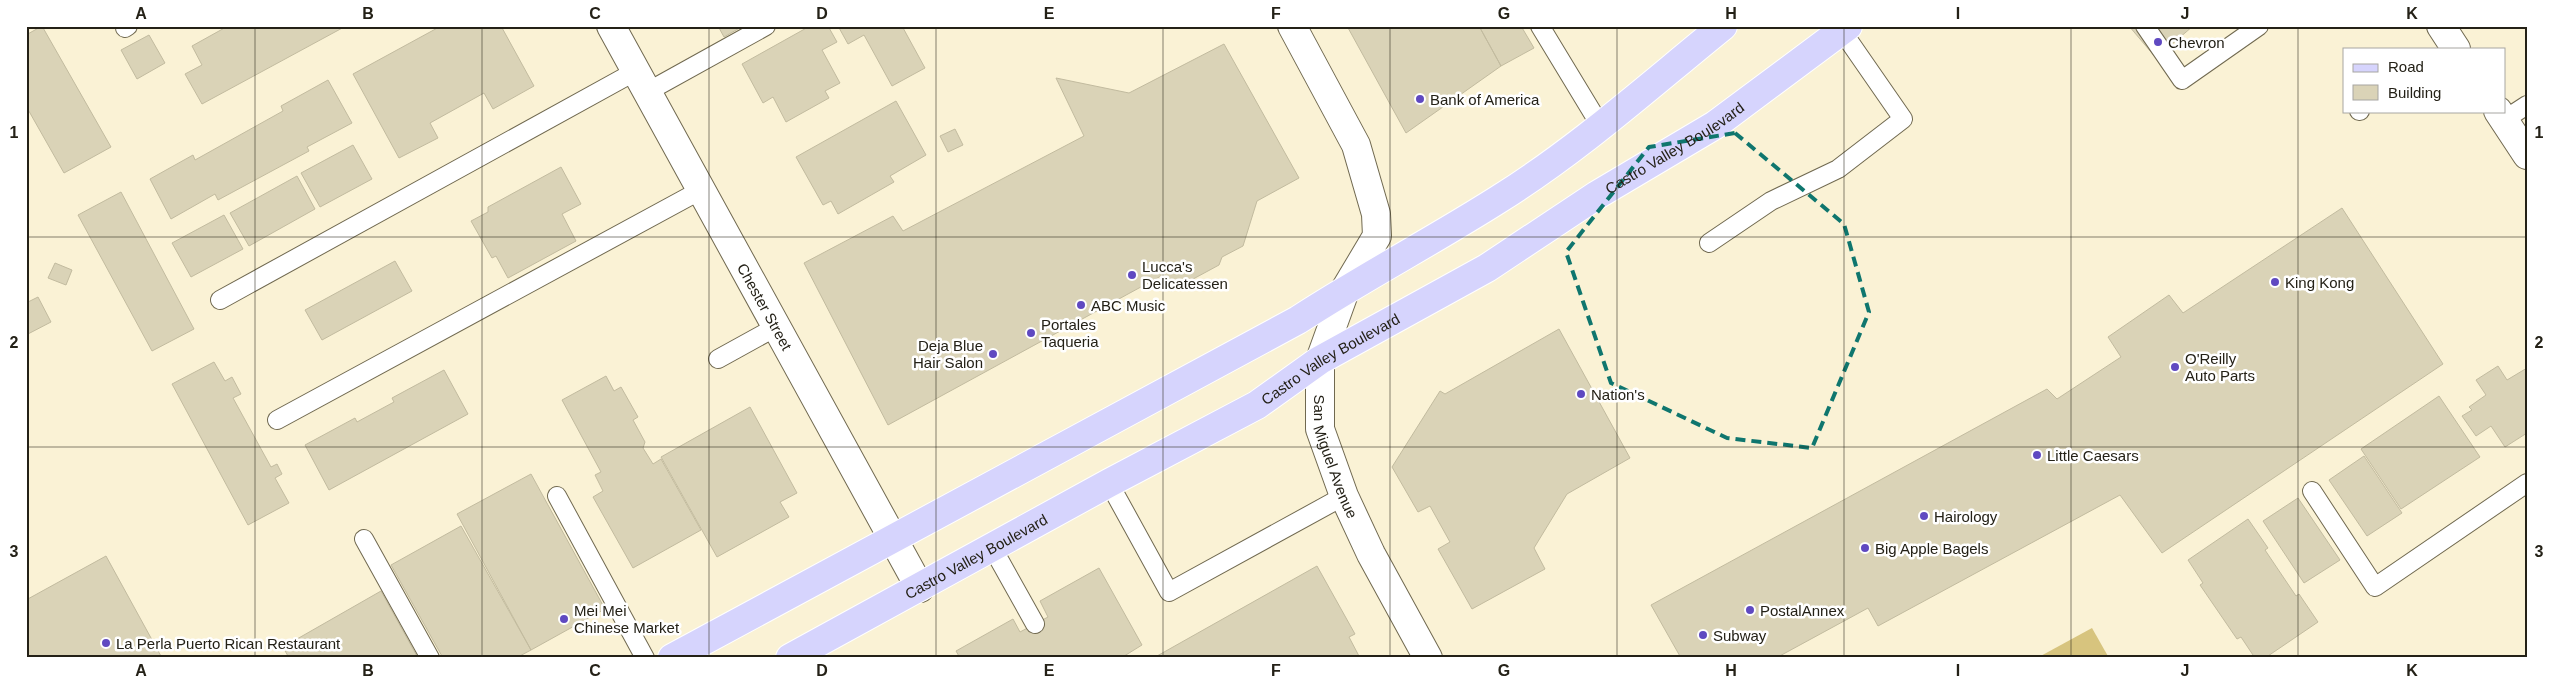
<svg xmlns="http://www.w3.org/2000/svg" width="2553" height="684" viewBox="0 0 2553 684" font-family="Helvetica,sans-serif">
	<rect width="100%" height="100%" fill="#faf2d5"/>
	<path fill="#d7c47e" d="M 2092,628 L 2109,658 L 2037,658 Z"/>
	<path fill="#dad3b7" stroke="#c2bb9f" d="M 42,26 L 111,147 L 64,173 L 26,106 L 26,35 Z
		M 228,26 L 346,26 L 202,104 L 185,74 L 202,65 L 192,46 Z
		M 441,26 L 501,26 L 534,86 L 493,109 L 484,93 L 430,123 L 438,138 L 399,158 L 353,74 Z
		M 718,26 L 743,26 L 724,37 Z
		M 810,26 L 828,26 L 837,42 L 822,50 L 840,83 L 825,91 L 829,98 L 786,122 L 773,97 L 763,103 L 742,64 Z
		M 838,26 L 902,26 L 925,68 L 892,86 L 864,35 L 848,44 Z
		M 1347,26 L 1479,26 L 1501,66 L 1406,133 Z
		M 1479,26 L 1521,26 L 1534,48 L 1501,66 Z
		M 2129,26 L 2193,26 L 2156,58 Z
		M 149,35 L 165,63 L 137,79 L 121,50 Z
		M 1224,44 L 1299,178 L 1257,201 L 1243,246 L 1222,257 L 1219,265 L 1171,291 L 1161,276 L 888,425 L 804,263 L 893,216 L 903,231 L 1084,136 L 1056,78 L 1129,93 Z
		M 328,80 L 352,123 L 307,147 L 309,151 L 218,200 L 215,194 L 171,219 L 150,179 L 193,155 L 195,160 L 283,111 L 281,106 Z
		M 896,101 L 926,155 L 890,176 L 894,182 L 838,214 L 831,201 L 823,205 L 796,157 Z
		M 955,129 L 963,145 L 948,152 L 940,136 Z
		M 353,145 L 372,179 L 320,207 L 301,173 Z
		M 561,167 L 581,204 L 562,214 L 576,241 L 508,278 L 496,256 L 492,258 L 471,221 L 488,212 L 488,207 Z
		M 297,176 L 315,209 L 249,246 L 230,213 Z
		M 121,192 L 194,329 L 152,351 L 78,215 Z
		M 2342,208 L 2443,364 L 2162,553 L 2120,495 L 1878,626 L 1868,608 L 1776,658 L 1681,658 L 1651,605 L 2047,389 L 2057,399 L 2121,357 L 2108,337 L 2169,295 L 2183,313 Z
		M 224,215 L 243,249 L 191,277 L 172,243 Z
		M 395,261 L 412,291 L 322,340 L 305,310 Z
		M 55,263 L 72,270 L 66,285 L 48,278 Z
		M 38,297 L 51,322 L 26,335 L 26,303 Z
		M 1559,329 L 1630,458 L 1567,494 L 1534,548 L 1545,569 L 1472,609 L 1438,549 L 1450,542 L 1430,506 L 1418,512 L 1392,467 L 1440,391 L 1445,394 Z
		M 214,362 L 225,381 L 232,377 L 241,394 L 233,398 L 271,467 L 277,464 L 282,474 L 275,478 L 289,503 L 248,525 L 172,384 Z
		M 2498,366 L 2507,380 L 2527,368 L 2527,433 L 2505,447 L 2491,426 L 2476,436 L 2462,416 L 2472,410 L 2469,407 L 2486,395 L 2476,380 Z
		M 444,370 L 468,414 L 329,490 L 305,445 L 355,418 L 357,422 L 394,402 L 392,398 Z
		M 606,376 L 614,391 L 621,387 L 638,417 L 633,420 L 645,442 L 643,448 L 653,464 L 661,459 L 701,530 L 633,568 L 593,497 L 603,491 L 595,475 L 601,472 L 562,400 Z
		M 2439,396 L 2480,457 L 2401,509 L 2361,449 Z
		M 750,407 L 797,493 L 780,502 L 789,517 L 717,557 L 661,457 Z
		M 2364,456 L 2402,513 L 2367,536 L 2329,480 Z
		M 531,474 L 605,609 L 531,650 L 457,514 Z
		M 2298,498 L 2340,560 L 2304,583 L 2263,521 Z
		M 2248,519 L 2268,548 L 2265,550 L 2296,596 L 2299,594 L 2318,622 L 2265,658 L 2255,658 L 2241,637 L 2237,639 L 2200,585 L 2203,583 L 2188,560 Z
		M 461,526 L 531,650 L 516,658 L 443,658 L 391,565 Z
		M 106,556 L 162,658 L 26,658 L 26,600 Z
		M 1317,566 L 1355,634 L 1349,637 L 1360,658 L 1158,658 L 1157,656 Z
		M 1099,568 L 1142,645 L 1121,658 L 960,658 L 956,651 L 1013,619 L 1020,632 L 1048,617 L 1040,601 Z
		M 381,591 L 418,658 L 289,658 L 283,647 Z"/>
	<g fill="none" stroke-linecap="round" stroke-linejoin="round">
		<defs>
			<path id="lane" d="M 1540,26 L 1600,125
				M 2145,26 L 2182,80 L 2259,26
				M 125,28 L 128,26
				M 647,92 L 766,26
				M 2359,111 L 2360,111
				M 2504,120 L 2527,105
				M 1709,243 L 1771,201 L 1838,169 L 1903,119 L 1842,31
				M 220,300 L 636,71
				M 718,359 L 776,327
				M 277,420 L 701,190
				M 1109,483 L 1169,592 L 1344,496
				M 2312,491 L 2375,587 L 2527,483
				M 557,496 L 645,658
				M 364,539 L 430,658
				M 992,547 L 1035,624"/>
			<g id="street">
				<path id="s1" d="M 611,26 L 920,588"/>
				<path id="s2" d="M 1292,26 L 1356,145 L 1376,214 L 1377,236 L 1346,288 L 1320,360 L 1320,429 L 1344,496 L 1371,554 L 1428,658"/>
				<path d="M 2441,26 L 2456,49"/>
				<path d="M 2498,111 L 2527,155"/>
			</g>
			<g id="primary">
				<path d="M 672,658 L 1298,320 C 1364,277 1433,241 1499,199 C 1579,149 1650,85 1723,26"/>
				<path id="s3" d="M 790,658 L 1109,483 L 1257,405 L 1320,360 L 1487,268 L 1597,195 L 1715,125 L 1848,26"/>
			</g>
		</defs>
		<use href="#lane" stroke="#706950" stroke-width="20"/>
		<use href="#street" stroke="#706950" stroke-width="30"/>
		<use href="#primary" stroke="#fff" stroke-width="30"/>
		<use href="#lane" stroke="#fff" stroke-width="18"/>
		<use href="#street" stroke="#fff" stroke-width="28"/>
		<use href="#primary" stroke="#d6d4fd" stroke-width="28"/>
	</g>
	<path fill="none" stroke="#0f766e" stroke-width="4" stroke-dasharray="10 6" stroke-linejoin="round" d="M 1735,133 L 1844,224 L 1869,312 L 1812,448 L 1727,438 L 1611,383 L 1566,252 L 1649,147 Z"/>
	<path fill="none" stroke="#242117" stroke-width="1" stroke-opacity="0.55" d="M 255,26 L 255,658M 482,26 L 482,658M 709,26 L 709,658M 936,26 L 936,658M 1163,26 L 1163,658M 1390,26 L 1390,658M 1617,26 L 1617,658M 1844,26 L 1844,658M 2071,26 L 2071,658M 2298,26 L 2298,658M 26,237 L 2527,237M 26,447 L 2527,447"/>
	<g fill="#5f49c1" stroke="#fff" stroke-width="2">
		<circle cx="2158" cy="42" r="5"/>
		<circle cx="1420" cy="99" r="5"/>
		<circle cx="1132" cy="275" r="5"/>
		<circle cx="2275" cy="282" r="5"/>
		<circle cx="1081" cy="305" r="5"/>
		<circle cx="1031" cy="333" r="5"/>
		<circle cx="993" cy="354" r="5"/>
		<circle cx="2175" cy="367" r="5"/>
		<circle cx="1581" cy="394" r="5"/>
		<circle cx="2037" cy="455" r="5"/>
		<circle cx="1924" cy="516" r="5"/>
		<circle cx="1865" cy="548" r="5"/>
		<circle cx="1750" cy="610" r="5"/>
		<circle cx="564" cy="619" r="5"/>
		<circle cx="1703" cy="635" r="5"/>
		<circle cx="106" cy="643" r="5"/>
	</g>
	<g text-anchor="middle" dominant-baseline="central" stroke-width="5" stroke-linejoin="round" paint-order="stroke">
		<g font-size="15" fill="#242117" stroke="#fff" text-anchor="start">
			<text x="2168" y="42">Chevron</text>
			<text x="1430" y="99">Bank of America</text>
			<text x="1142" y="266">Lucca's<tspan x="1142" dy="17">Delicatessen</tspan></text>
			<text x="2285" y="282">King Kong</text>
			<text x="1091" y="305">ABC Music</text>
			<text x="1041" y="324">Portales<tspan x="1041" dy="17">Taqueria</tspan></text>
			<text x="983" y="345" text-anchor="end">Deja Blue<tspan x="983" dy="17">Hair Salon</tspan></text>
			<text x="2185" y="358">O'Reilly<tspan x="2185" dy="17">Auto Parts</tspan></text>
			<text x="1591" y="394">Nation's</text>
			<text x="2047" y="455">Little Caesars</text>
			<text x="1934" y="516">Hairology</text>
			<text x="1875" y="548">Big Apple Bagels</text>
			<text x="574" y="610">Mei Mei<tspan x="574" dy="17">Chinese Market</tspan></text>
			<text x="1760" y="610">PostalAnnex</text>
			<text x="1713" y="635">Subway</text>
			<text x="116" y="643">La Perla Puerto Rican Restaurant</text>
		</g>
		<g font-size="15" fill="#242117" stroke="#fff">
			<text stroke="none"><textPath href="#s3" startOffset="1022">Castro Valley Boulevard</textPath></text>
			<text stroke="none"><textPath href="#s1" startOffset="320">Chester Street</textPath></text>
			<text stroke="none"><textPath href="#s3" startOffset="618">Castro Valley Boulevard</textPath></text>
			<text stroke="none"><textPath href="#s2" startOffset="465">San Miguel Avenue</textPath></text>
			<text stroke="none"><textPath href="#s3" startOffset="212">Castro Valley Boulevard</textPath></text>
		</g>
	</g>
	<rect width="2553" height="684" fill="none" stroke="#ffffff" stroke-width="55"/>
	<rect x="2343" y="48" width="162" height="65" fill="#ffffff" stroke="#a7a6a2"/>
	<rect x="2353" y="64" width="25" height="8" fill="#d6d4fd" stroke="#a7a6a2"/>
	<text x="2388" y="72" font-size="15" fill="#242117">Road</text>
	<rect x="2353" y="85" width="25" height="15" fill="#dad3b7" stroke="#a7a6a2"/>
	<text x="2388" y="98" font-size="15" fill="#242117">Building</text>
	<rect x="28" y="28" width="2498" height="628" fill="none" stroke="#242117" stroke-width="2"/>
	<g font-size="16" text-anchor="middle" font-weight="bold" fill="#242117">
		<text x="141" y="19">A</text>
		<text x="368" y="19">B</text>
		<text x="595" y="19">C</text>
		<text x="822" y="19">D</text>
		<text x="1049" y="19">E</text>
		<text x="1276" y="19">F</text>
		<text x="1504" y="19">G</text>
		<text x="1731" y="19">H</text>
		<text x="1958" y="19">I</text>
		<text x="2185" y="19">J</text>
		<text x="2412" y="19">K</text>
		<text x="14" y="138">1</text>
		<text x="2539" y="138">1</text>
		<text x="14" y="348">2</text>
		<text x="2539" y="348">2</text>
		<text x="14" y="557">3</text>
		<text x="2539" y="557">3</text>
		<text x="141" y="676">A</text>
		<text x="368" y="676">B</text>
		<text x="595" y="676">C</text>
		<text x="822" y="676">D</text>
		<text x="1049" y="676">E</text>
		<text x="1276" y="676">F</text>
		<text x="1504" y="676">G</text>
		<text x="1731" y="676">H</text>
		<text x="1958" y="676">I</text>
		<text x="2185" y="676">J</text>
		<text x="2412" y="676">K</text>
	</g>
</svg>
